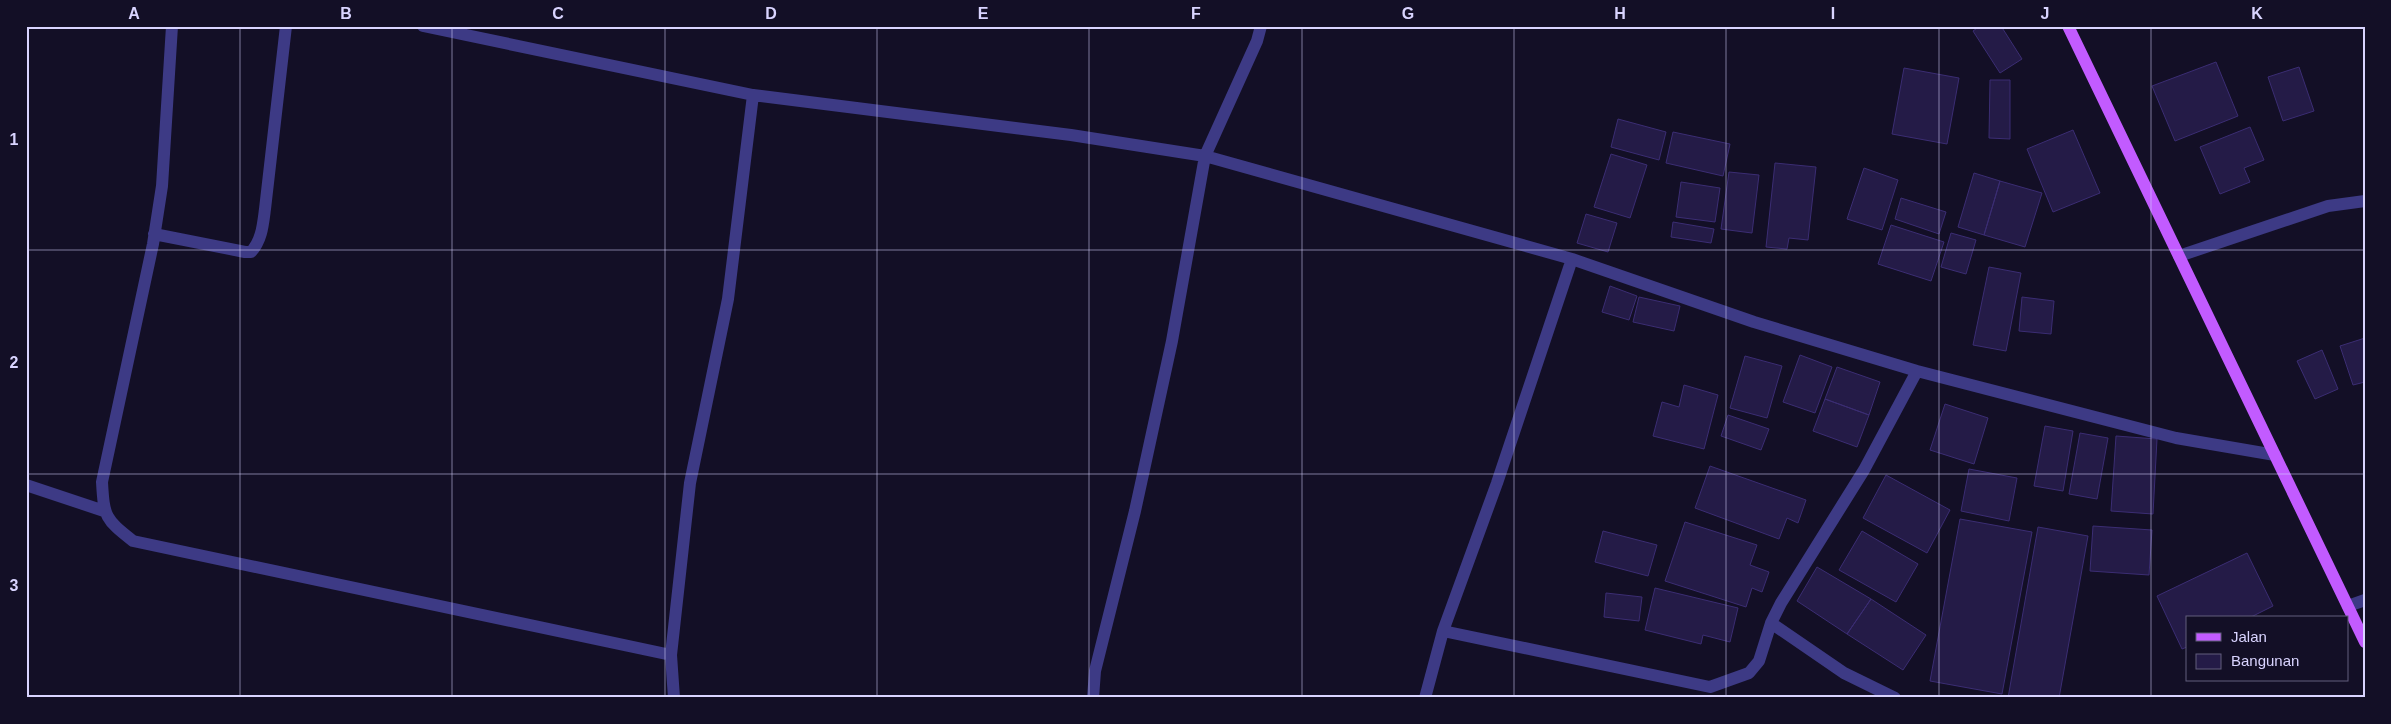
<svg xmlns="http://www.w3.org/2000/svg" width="2391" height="724" viewBox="0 0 2391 724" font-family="Arial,sans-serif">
	<rect width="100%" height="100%" fill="#130f26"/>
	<path fill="#241b47" stroke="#3b2d73" d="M 1980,26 L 2001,26 L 2022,59 L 2000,73 L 1973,31 Z
		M 2216,62 L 2238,116 L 2175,141 L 2152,86 Z
		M 2299,67 L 2314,111 L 2283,121 L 2268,77 Z
		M 1904,68 L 1959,78 L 1947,144 L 1892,134 Z
		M 1990,80 L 2010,80 L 2010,139 L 1989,138 Z
		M 1618,119 L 1666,132 L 1659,160 L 1611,147 Z
		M 2250,127 L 2264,160 L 2244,168 L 2250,182 L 2220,194 L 2200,147 Z
		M 2073,130 L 2100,193 L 2053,212 L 2027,149 Z
		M 1673,132 L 1730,144 L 1723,176 L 1666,163 Z
		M 1611,154 L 1647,165 L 1630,218 L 1594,207 Z
		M 1775,163 L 1816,167 L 1808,240 L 1789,238 L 1787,249 L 1766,247 Z
		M 1864,168 L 1898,180 L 1882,230 L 1847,219 Z
		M 1729,172 L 1759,175 L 1752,233 L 1721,229 Z
		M 1974,173 L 2000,181 L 1984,235 L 1958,227 Z
		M 2000,181 L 2042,193 L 2025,247 L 1984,235 Z
		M 1681,182 L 1720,188 L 1715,222 L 1676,217 Z
		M 1901,198 L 1946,212 L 1939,234 L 1895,219 Z
		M 1586,214 L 1617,223 L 1608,252 L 1577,243 Z
		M 1673,222 L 1714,229 L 1711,243 L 1671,237 Z
		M 1891,225 L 1944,242 L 1931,281 L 1878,264 Z
		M 1951,233 L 1976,240 L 1966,274 L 1941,267 Z
		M 1989,267 L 2021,273 L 2006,351 L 1973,345 Z
		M 1610,286 L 1637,296 L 1629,320 L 1602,312 Z
		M 1639,297 L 1680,306 L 1674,331 L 1633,322 Z
		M 2022,297 L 2054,301 L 2051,334 L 2019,331 Z
		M 2365,338 L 2365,382 L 2353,385 L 2340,346 Z
		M 2322,350 L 2338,389 L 2315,399 L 2297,361 Z
		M 1800,355 L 1832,367 L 1815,413 L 1783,402 Z
		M 1745,356 L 1782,366 L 1767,418 L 1730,408 Z
		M 1837,367 L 1880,382 L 1869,415 L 1825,399 Z
		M 1684,385 L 1718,395 L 1704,449 L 1653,436 L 1662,402 L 1679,407 Z
		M 1825,399 L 1869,415 L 1857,447 L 1813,431 Z
		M 1945,404 L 1988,418 L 1974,464 L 1930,450 Z
		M 1728,415 L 1769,429 L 1761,450 L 1721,436 Z
		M 2045,426 L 2073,431 L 2063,491 L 2034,486 Z
		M 2080,433 L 2108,438 L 2097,499 L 2069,494 Z
		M 2116,436 L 2157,439 L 2153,514 L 2111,511 Z
		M 1710,466 L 1806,500 L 1798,523 L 1787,518 L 1779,539 L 1695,508 Z
		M 1969,469 L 2017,478 L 2009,521 L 1961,511 Z
		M 1886,475 L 1950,510 L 1927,553 L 1863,518 Z
		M 1960,519 L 2032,532 L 2002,694 L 1930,681 Z
		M 1685,522 L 1757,545 L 1750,565 L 1769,572 L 1762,592 L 1752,588 L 1746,607 L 1665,581 Z
		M 2093,526 L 2152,530 L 2149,575 L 2090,571 Z
		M 2038,527 L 2088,536 L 2059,698 L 2008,698 Z
		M 1603,531 L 1657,545 L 1648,576 L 1595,562 Z
		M 1862,531 L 1918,564 L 1896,602 L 1839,570 Z
		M 2247,553 L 2273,606 L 2249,618 L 2187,618 L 2187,647 L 2182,649 L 2157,596 Z
		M 1817,567 L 1871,599 L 1847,634 L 1797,601 Z
		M 1655,588 L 1738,608 L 1730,642 L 1703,635 L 1701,644 L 1645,630 Z
		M 1606,593 L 1642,597 L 1639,621 L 1604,617 Z
		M 1871,599 L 1926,635 L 1903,670 L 1847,634 Z"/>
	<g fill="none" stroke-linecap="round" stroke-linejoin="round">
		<path stroke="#3d3a85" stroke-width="12" d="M 172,26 L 162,186 L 153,244 L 102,482 C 104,517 105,519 133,541 L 671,655
			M 423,26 L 753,95 L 1071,135 L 1205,156 L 1572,259 L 1754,322 L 1917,371 L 2176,438 L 2275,455
			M 154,234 L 245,252 L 251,252 C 262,240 263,224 265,209 L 286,26
			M 2179,256 L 2328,206 L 2365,201
			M 26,485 L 104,511
			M 2348,606 L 2365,600
			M 1771,623 L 1844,673 L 1895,698
			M 1443,631 L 1710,687 L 1749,673 L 1759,661 L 1771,623 L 1781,603 L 1864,470 L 1917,371
			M 674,698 L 671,655 L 690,483 L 728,299 L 753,95
			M 1093,698 L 1095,671 L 1135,511 L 1172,341 L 1205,156 L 1257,41 L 1261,26
			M 1425,698 L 1443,631 L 1497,483 L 1572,259"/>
		<path stroke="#c25bff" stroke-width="12" d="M 2068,26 L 2365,642"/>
	</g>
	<path fill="none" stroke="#d9d4ff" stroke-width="1" stroke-opacity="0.55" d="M 240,26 L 240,698M 452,26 L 452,698M 665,26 L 665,698M 877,26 L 877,698M 1089,26 L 1089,698M 1302,26 L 1302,698M 1514,26 L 1514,698M 1726,26 L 1726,698M 1939,26 L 1939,698M 2151,26 L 2151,698M 26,250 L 2365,250M 26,474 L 2365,474"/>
	<rect width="2391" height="724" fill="none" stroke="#130f26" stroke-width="55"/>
	<rect x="2186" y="616" width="162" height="65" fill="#130f26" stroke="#625e7d"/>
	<rect x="2196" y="633" width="25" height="8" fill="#c25bff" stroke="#625e7d"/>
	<text x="2231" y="642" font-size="15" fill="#d9d4ff">Jalan</text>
	<rect x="2196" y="654" width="25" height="15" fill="#241b47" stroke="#625e7d"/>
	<text x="2231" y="666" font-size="15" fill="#d9d4ff">Bangunan</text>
	<rect x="28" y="28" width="2336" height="668" fill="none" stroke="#d9d4ff" stroke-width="2"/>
	<g font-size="16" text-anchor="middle" font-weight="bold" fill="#d9d4ff">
		<text x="134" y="19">A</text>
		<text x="346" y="19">B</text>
		<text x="558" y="19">C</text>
		<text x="771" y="19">D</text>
		<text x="983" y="19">E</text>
		<text x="1196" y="19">F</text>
		<text x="1408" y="19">G</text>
		<text x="1620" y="19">H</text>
		<text x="1833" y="19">I</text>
		<text x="2045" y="19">J</text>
		<text x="2257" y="19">K</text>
		<text x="14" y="145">1</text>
		<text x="14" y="368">2</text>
		<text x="14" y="591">3</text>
	</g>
</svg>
